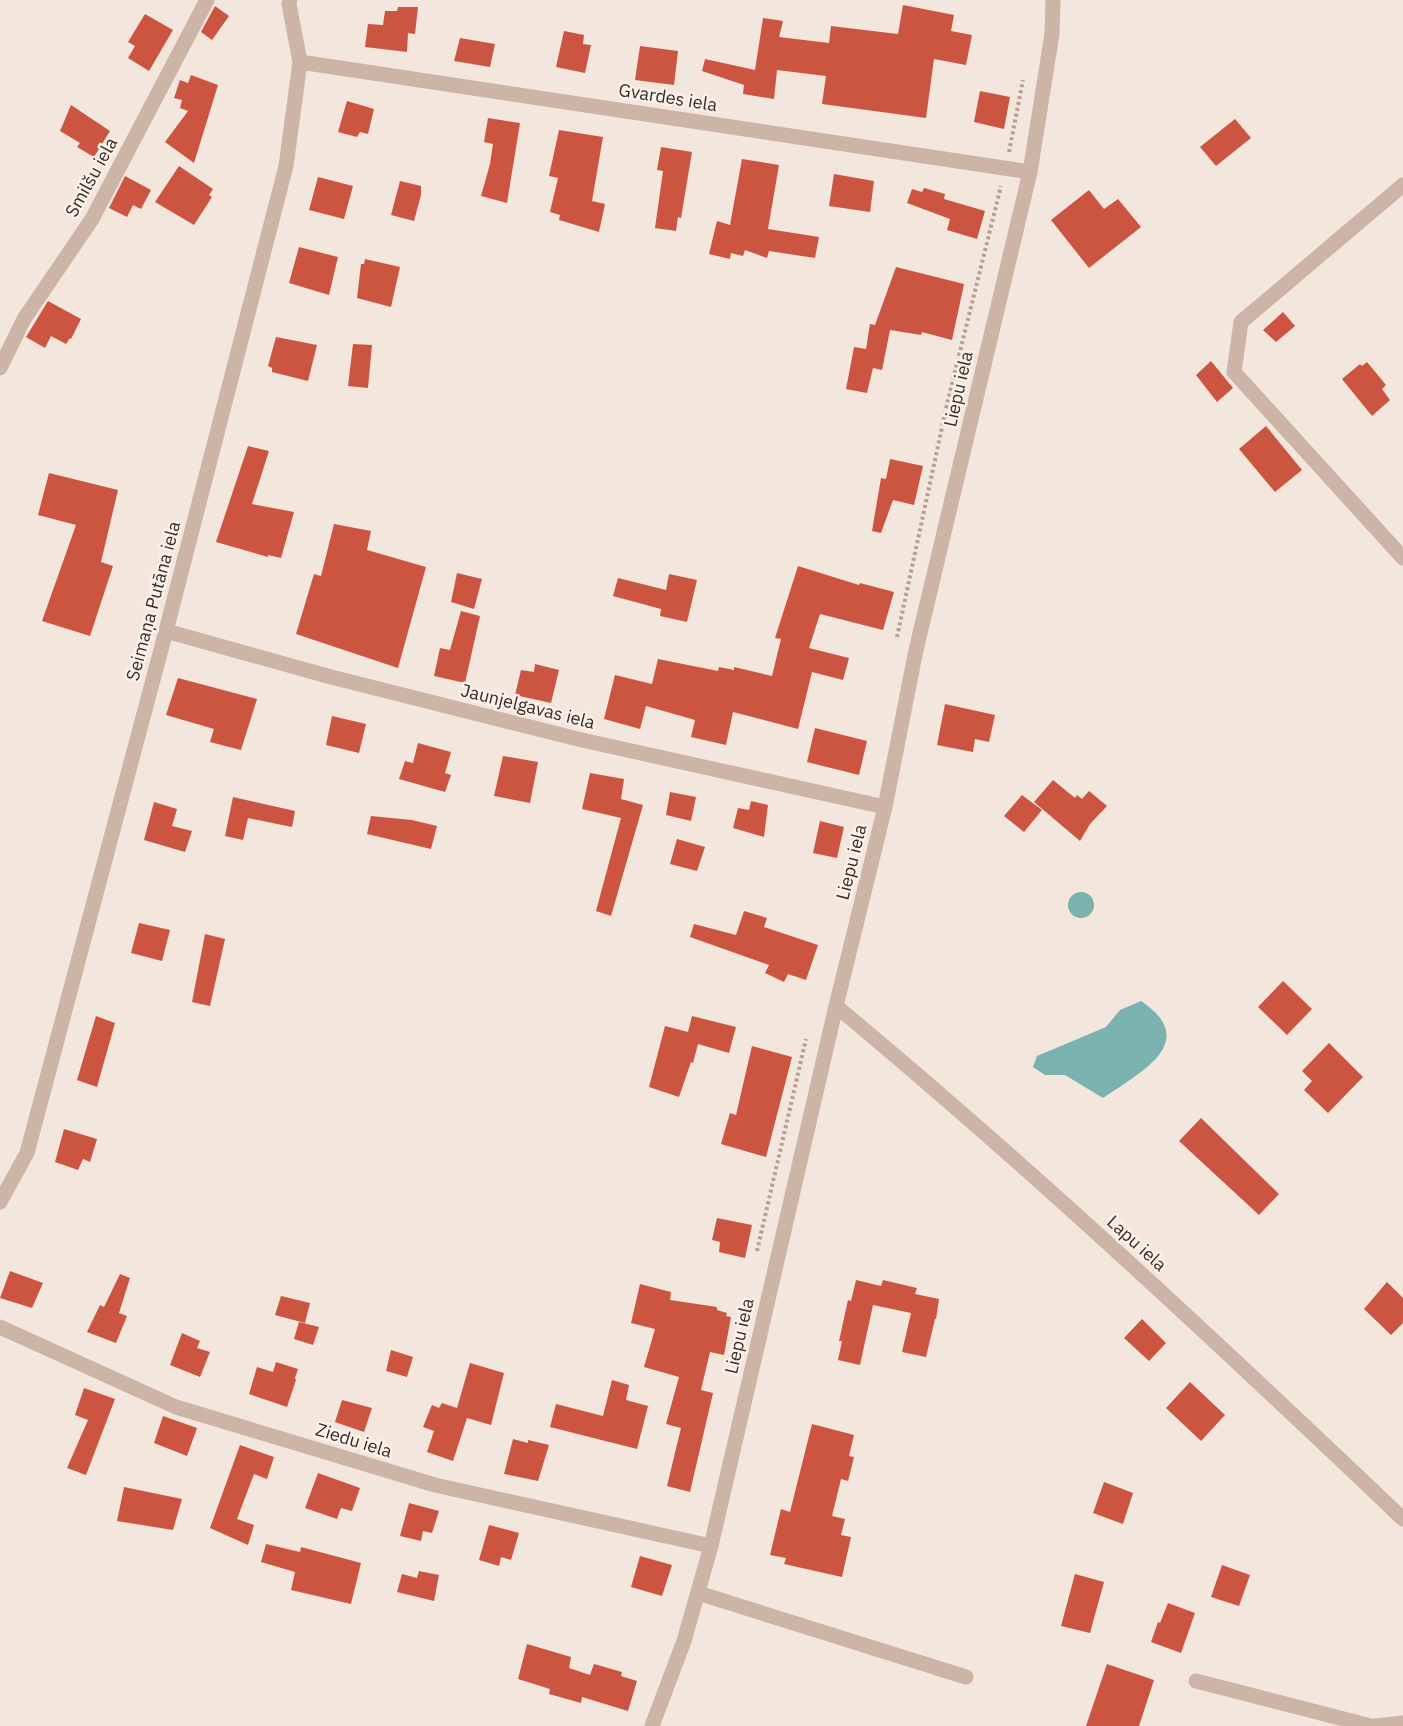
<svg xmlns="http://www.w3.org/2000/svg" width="1403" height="1726" viewBox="0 0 1403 1726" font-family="'IBM Plex Sans',sans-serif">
	<rect width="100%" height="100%" fill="#f3e6dc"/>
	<path fill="#7ab2af" d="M1068 905a13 13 0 1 1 26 0a13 13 0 1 1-26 0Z
		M 1141,1001 C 1202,1042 1139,1073 1103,1098 L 1065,1075 L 1045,1075 L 1033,1067 L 1037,1056 L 1106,1027 L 1120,1010 Z"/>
	<path fill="#cc5542" d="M 903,5 L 954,15 L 951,31 L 972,35 L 966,65 L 934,59 L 926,118 L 822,104 L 826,76 L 777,70 L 774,99 L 743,94 L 744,85 L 702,71 L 705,59 L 755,70 L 763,18 L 783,21 L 779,37 L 829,43 L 831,26 L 898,34 Z
		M 215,6 L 229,16 L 212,40 L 201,32 Z
		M 398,7 L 418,7 L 415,34 L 408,33 L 407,52 L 365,47 L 368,24 L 383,25 L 385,11 L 397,11 Z
		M 145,14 L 173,30 L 149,71 L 128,58 L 135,46 L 128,42 Z
		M 564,31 L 584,35 L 583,44 L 591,45 L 585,73 L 556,67 Z
		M 460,38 L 495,44 L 490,67 L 454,61 Z
		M 640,46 L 678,51 L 674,85 L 635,80 Z
		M 191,75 L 218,85 L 194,163 L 165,142 L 188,111 L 180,108 L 182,100 L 174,98 L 180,80 L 188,83 Z
		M 980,91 L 1010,97 L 1004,129 L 974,122 Z
		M 347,101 L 374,109 L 368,134 L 360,132 L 357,137 L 338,132 Z
		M 71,105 L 110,131 L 94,157 L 77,147 L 80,143 L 60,131 Z
		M 488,118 L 520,123 L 507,203 L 481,196 L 490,164 L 493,144 L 484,142 Z
		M 1235,119 L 1251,138 L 1216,166 L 1200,147 Z
		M 559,130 L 603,137 L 592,201 L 605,204 L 599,232 L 559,220 L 560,215 L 550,212 L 558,178 L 549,176 Z
		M 661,147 L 692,152 L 681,218 L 678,217 L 676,231 L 655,228 L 663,171 L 657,170 Z
		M 742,159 L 779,165 L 768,229 L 819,237 L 815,258 L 769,251 L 767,258 L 745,250 L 743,256 L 731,253 L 730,259 L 709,254 L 717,221 L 730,225 Z
		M 179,166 L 213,189 L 209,195 L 212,197 L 194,225 L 155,202 Z
		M 834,174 L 874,181 L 870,212 L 829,206 Z
		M 125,176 L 151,190 L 141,209 L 133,205 L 127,217 L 109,208 Z
		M 318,177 L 353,186 L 344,219 L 309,210 Z
		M 400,181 L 421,186 L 421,195 L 414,221 L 391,215 Z
		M 924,188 L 945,194 L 944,199 L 985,211 L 977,239 L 947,230 L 950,219 L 907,203 L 912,189 L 922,192 Z
		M 1089,190 L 1104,209 L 1118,199 L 1141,227 L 1089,268 L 1051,220 Z
		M 299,247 L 338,257 L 329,295 L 289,283 Z
		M 365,259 L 400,267 L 391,307 L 357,298 L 361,264 L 364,264 Z
		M 896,267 L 964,284 L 952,340 L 922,332 L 921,335 L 890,330 L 882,370 L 873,368 L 867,393 L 846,389 L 854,347 L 866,349 L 870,324 L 875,325 Z
		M 48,301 L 81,319 L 71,339 L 70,338 L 66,344 L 51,336 L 45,348 L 26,337 Z
		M 1283,312 L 1295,326 L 1276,342 L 1263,330 Z
		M 276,337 L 317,345 L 308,381 L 272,372 L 272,368 L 268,366 Z
		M 353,344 L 372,345 L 368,388 L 348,386 Z
		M 1211,361 L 1233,388 L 1217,402 L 1196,375 Z
		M 1367,362 L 1386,385 L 1382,389 L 1390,400 L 1372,416 L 1342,379 L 1360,364 L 1362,366 Z
		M 1266,426 L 1302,470 L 1275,492 L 1239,449 Z
		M 248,446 L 269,451 L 252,504 L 294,512 L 281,558 L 268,555 L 268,557 L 216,542 Z
		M 890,459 L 923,466 L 914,505 L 893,500 L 881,533 L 872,531 L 881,478 L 886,479 Z
		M 49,473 L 118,490 L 101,562 L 113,566 L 90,636 L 42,621 L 76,525 L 38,515 Z
		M 334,524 L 371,531 L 367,550 L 426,567 L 398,668 L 296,634 L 314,574 L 321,576 Z
		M 798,566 L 859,585 L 860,583 L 894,592 L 883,630 L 820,614 L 809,648 L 849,658 L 843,680 L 812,672 L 798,729 L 733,712 L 726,745 L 691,737 L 695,720 L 646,706 L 640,729 L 604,719 L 615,675 L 652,684 L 658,659 L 718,671 L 719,667 L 734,670 L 734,667 L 772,676 L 781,639 L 775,638 Z
		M 457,573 L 482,579 L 474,609 L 451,602 Z
		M 669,574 L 697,580 L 687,622 L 660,616 L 661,609 L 613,596 L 618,578 L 666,590 Z
		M 461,611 L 480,616 L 465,683 L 434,676 L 440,648 L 450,650 Z
		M 535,664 L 559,670 L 551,703 L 515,695 L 521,670 L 534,672 Z
		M 178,678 L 257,699 L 241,750 L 210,742 L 214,729 L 166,715 Z
		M 945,704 L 995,715 L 989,742 L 975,739 L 973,752 L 937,745 Z
		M 332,716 L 366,724 L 359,753 L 326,745 Z
		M 815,728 L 867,741 L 859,775 L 807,762 Z
		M 418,743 L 451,752 L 445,773 L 451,775 L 445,792 L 399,779 L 405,761 L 413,763 Z
		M 503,756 L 538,762 L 530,803 L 494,796 Z
		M 590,773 L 624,779 L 621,799 L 643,805 L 611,916 L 596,911 L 621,818 L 582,809 Z
		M 1053,780 L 1075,798 L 1077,795 L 1082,799 L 1089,791 L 1107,806 L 1090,824 L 1080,841 L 1034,802 Z
		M 670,792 L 696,797 L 691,821 L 666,815 Z
		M 1022,795 L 1042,810 L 1024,832 L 1004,816 Z
		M 233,797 L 295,811 L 292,827 L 248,818 L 243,840 L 225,836 Z
		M 751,801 L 768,805 L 764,837 L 733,828 L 738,808 L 749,810 Z
		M 154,802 L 177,809 L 172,826 L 192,831 L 185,852 L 144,840 Z
		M 371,816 L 412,820 L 437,826 L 431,849 L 367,834 Z
		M 820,821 L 844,827 L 837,858 L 813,853 Z
		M 677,839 L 705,847 L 697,871 L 670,864 Z
		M 744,911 L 767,918 L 764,927 L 818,945 L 806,980 L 788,974 L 784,982 L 765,973 L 769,965 L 690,937 L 694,924 L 736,935 Z
		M 139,923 L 170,930 L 162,961 L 131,953 Z
		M 205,934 L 225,939 L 210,1006 L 192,1002 Z
		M 1283,981 L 1312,1009 L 1287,1035 L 1258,1007 Z
		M 96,1016 L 115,1023 L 97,1087 L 77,1080 Z
		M 692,1016 L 736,1027 L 729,1053 L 698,1044 L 693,1063 L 691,1062 L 679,1097 L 649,1087 L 665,1026 L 688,1032 Z
		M 1329,1043 L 1363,1077 L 1328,1113 L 1304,1090 L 1312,1081 L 1302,1071 Z
		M 752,1046 L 792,1057 L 766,1157 L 721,1144 L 730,1113 L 736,1115 Z
		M 1201,1118 L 1279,1194 L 1259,1215 L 1179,1141 Z
		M 64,1129 L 97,1139 L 90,1162 L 83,1159 L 78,1170 L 55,1162 Z
		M 717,1218 L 752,1225 L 745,1258 L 719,1252 L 720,1242 L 712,1240 Z
		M 10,1271 L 43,1283 L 32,1308 L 0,1298 Z
		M 120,1274 L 130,1278 L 119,1313 L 127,1316 L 116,1343 L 87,1332 L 100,1305 L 104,1307 Z
		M 856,1280 L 881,1286 L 883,1280 L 917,1288 L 915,1294 L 939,1299 L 936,1319 L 935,1319 L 926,1357 L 902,1352 L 911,1313 L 873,1305 L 860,1365 L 838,1360 L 842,1341 L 839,1341 L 848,1300 L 851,1301 Z
		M 1387,1282 L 1403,1298 L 1403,1323 L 1391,1335 L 1364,1309 Z
		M 640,1284 L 671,1292 L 670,1300 L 717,1307 L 717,1310 L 727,1313 L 726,1316 L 731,1317 L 724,1355 L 710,1352 L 701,1390 L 713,1393 L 690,1492 L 667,1486 L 681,1428 L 666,1424 L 679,1377 L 644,1367 L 655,1329 L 631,1323 Z
		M 281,1296 L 310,1303 L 305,1323 L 275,1315 Z
		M 1142,1319 L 1166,1343 L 1149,1361 L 1124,1338 Z
		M 299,1322 L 319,1327 L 313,1345 L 294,1339 Z
		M 182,1333 L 200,1341 L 197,1348 L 210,1352 L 200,1377 L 170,1365 Z
		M 391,1350 L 413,1357 L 407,1377 L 386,1371 Z
		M 276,1362 L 298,1369 L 295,1378 L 296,1380 L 287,1407 L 249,1394 L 257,1367 L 273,1372 Z
		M 470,1363 L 504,1373 L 491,1425 L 467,1418 L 453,1461 L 427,1452 L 434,1431 L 423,1427 L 432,1405 L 439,1408 L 442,1403 L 457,1408 Z
		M 612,1380 L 629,1385 L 626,1400 L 648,1406 L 637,1449 L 550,1427 L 556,1404 L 603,1416 Z
		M 1190,1382 L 1225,1415 L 1201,1441 L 1166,1408 Z
		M 84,1388 L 115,1399 L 86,1475 L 67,1468 L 88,1420 L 75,1415 Z
		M 342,1400 L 372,1408 L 364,1432 L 335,1422 Z
		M 163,1416 L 197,1428 L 187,1456 L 154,1443 Z
		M 812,1424 L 854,1435 L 849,1456 L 854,1457 L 848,1481 L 841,1479 L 832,1516 L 845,1519 L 841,1535 L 851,1537 L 842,1577 L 784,1564 L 786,1558 L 770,1555 L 781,1509 L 790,1512 Z
		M 513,1439 L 528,1443 L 528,1440 L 549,1445 L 538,1481 L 504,1474 Z
		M 240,1445 L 274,1457 L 267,1479 L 254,1474 L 237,1519 L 254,1525 L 248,1545 L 210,1528 Z
		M 318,1473 L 360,1488 L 352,1511 L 341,1508 L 337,1519 L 305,1508 Z
		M 1104,1482 L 1133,1493 L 1123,1524 L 1093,1513 Z
		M 124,1487 L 182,1499 L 173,1530 L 117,1521 Z
		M 409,1503 L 439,1511 L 432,1533 L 423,1531 L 421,1541 L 400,1536 Z
		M 489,1525 L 519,1533 L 511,1560 L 501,1557 L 499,1566 L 479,1560 Z
		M 266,1544 L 300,1552 L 301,1547 L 361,1563 L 351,1604 L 291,1590 L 295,1572 L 261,1562 Z
		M 640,1556 L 672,1565 L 662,1596 L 631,1587 Z
		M 1222,1565 L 1250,1575 L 1239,1606 L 1211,1597 Z
		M 419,1571 L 439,1575 L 434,1601 L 397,1592 L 402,1574 L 417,1578 Z
		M 1075,1574 L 1104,1582 L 1090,1633 L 1061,1626 Z
		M 1168,1603 L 1195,1613 L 1181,1653 L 1151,1642 L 1158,1622 L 1160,1623 Z
		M 527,1644 L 571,1657 L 569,1668 L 590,1675 L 594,1664 L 622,1672 L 621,1676 L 637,1681 L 628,1711 L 582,1697 L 581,1703 L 549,1694 L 550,1689 L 518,1679 Z
		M 1107,1664 L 1154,1680 L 1139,1726 L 1086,1726 Z"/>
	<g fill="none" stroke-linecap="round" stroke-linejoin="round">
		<path stroke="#b89e91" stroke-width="4" stroke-dasharray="3 3" stroke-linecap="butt" d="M 1009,152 L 1023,80
			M 897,637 L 947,404 L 1001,186
			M 757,1251 L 806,1039"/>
		<path stroke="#ccb4a7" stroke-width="15" d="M 300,62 L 1030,172
			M 1403,185 L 1241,322 L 1234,372 L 1403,558
			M 0,368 L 24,319 L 92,219 L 207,0
			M 166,631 L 331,677 L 582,740 L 885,807
			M 836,1006 C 1032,1169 1218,1343 1403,1519
			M 0,1202 L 27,1153 L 166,631 L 286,166 L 300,62 L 289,4 L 290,0
			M 0,1327 L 176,1407 L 435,1485 L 711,1546
			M 698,1593 L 966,1677
			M 1196,1681 L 1371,1726
			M 652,1726 L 684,1641 L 711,1546 L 836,1006 L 885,807 L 916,650 L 1030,172 L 1052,34 L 1053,0
			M 1375,1726 L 1403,1723"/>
	</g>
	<g text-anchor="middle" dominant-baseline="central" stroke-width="5" stroke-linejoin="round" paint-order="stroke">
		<g font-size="18" fill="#392c28" stroke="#fbf1e9">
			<text transform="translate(668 97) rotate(9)">Gvardes iela</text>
			<text transform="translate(91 177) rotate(-61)">Smilšu iela</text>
			<text transform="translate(958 389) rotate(-77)">Liepu iela</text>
			<text transform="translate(153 601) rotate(-75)">Seimaņa Putāna iela</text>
			<text transform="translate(528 706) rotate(14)">Jaunjelgavas iela</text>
			<text transform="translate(851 862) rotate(-76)">Liepu iela</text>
			<text transform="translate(1137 1243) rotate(42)">Lapu iela</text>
			<text transform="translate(739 1336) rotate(-77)">Liepu iela</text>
			<text transform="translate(354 1440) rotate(17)">Ziedu iela</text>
		</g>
	</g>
</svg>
